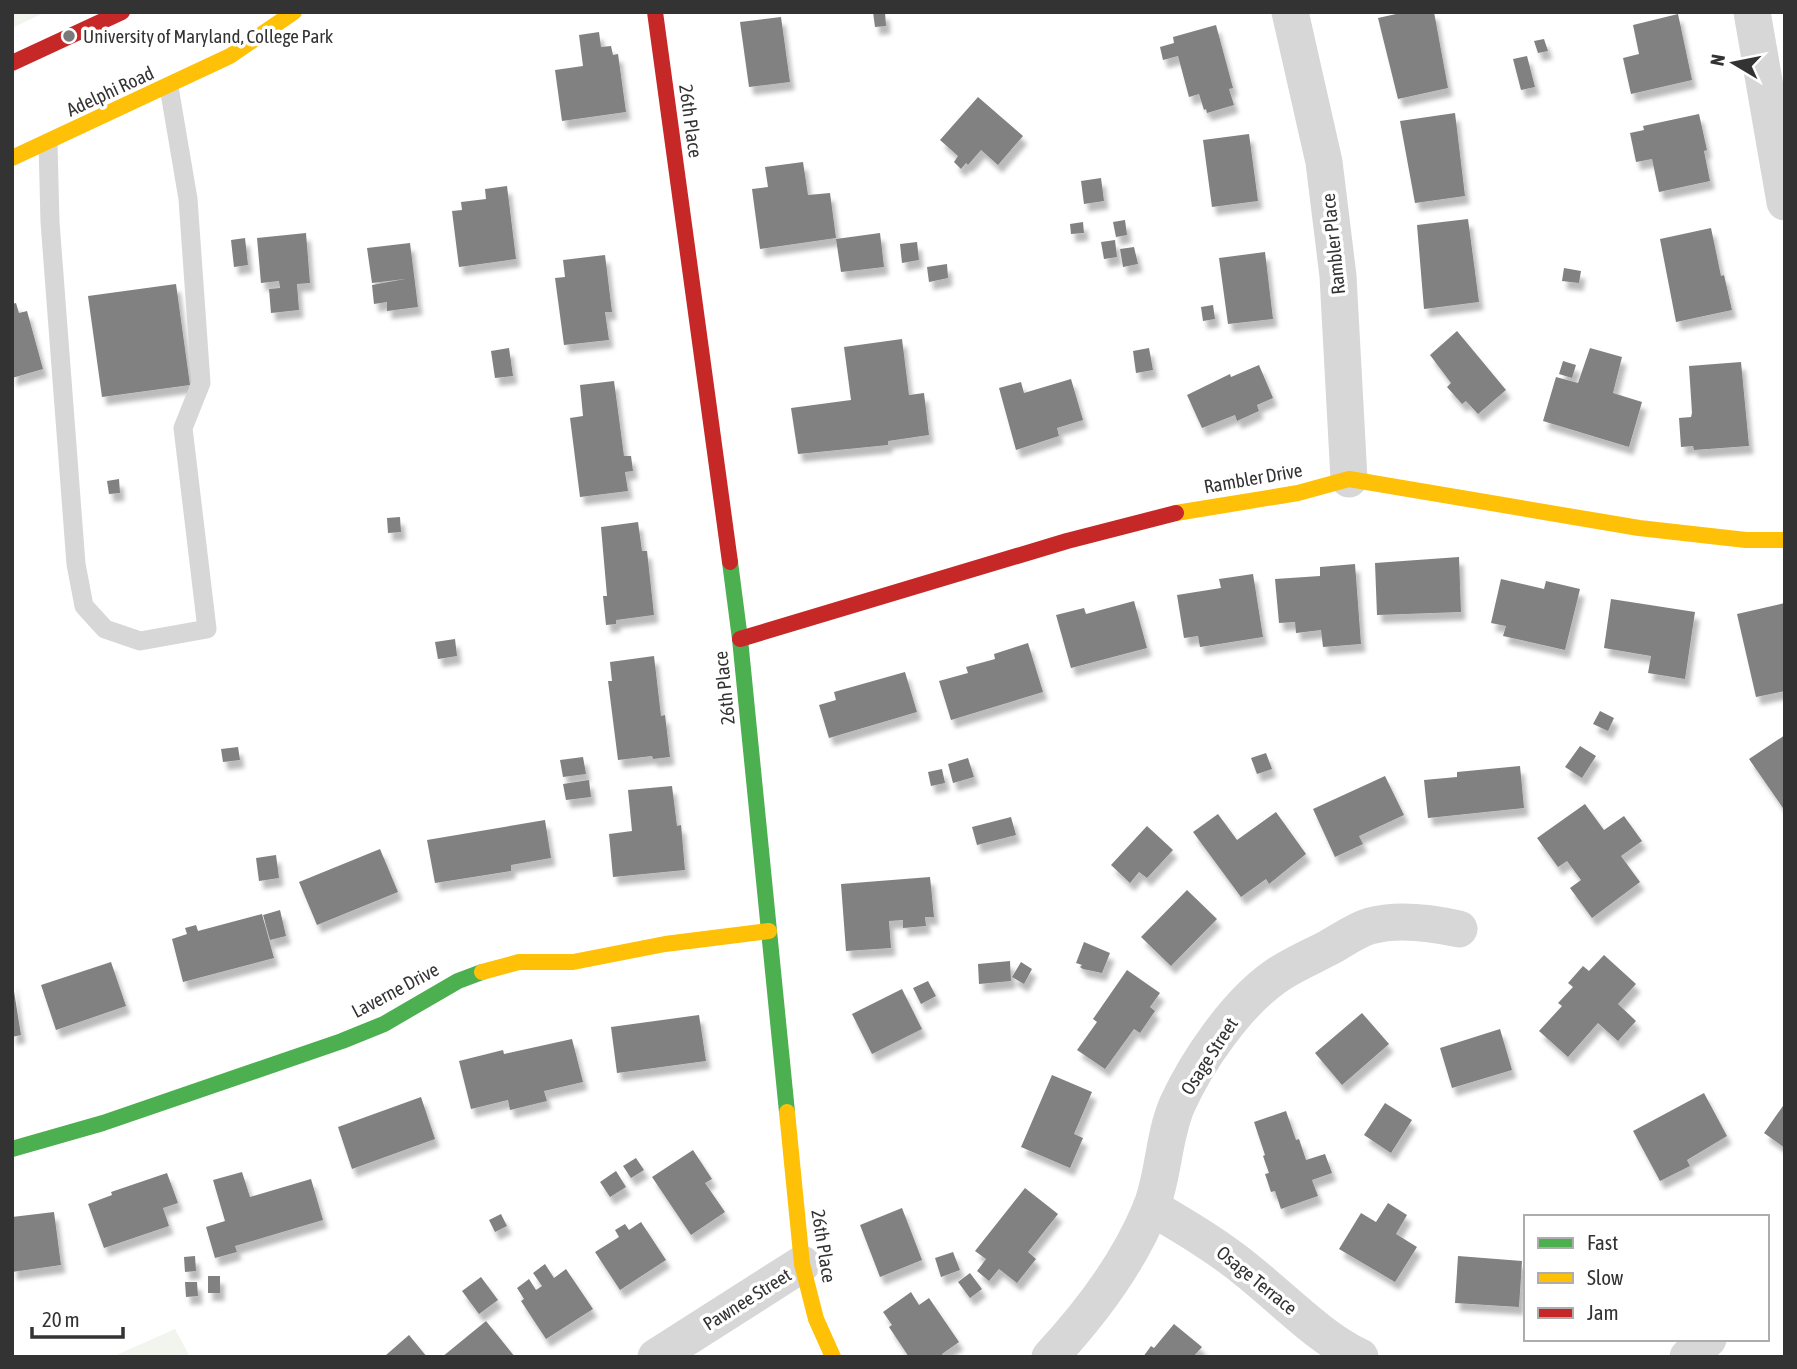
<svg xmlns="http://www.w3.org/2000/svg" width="1797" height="1369" viewBox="0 0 1797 1369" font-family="'Asap Condensed',sans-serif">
	<defs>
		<filter id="shadow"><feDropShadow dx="4.5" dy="8" stdDeviation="2" flood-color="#0004"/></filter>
	</defs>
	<rect width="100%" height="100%" fill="#fff"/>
	<path fill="#f1f5ed" d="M 12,12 L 46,12 L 12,28 Z
		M 175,1329 L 190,1357 L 112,1357 Z"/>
	<path fill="#818181" filter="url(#shadow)" d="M 873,12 L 885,12 L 886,26 L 875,27 Z
		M 1405,12 L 1434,12 L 1448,88 L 1398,99 L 1378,18 Z
		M 1678,14 L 1692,80 L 1631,94 L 1623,58 L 1639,54 L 1633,25 Z
		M 781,17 L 790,82 L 749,87 L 740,22 Z
		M 1216,25 L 1233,88 L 1229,89 L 1234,105 L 1207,113 L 1206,109 L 1204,110 L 1199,94 L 1189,97 L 1178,56 L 1163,60 L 1160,47 L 1174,43 L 1173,37 Z
		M 599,32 L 601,47 L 611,46 L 613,55 L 618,54 L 626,112 L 562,121 L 555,70 L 583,66 L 579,35 Z
		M 1544,39 L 1548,51 L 1538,53 L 1534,41 Z
		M 1527,56 L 1535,87 L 1521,90 L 1513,59 Z
		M 978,97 L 1023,136 L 998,165 L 981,150 L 968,165 L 966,163 L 961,169 L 954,162 L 958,156 L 940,140 Z
		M 1455,113 L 1465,196 L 1415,203 L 1400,121 Z
		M 1699,114 L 1707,150 L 1704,151 L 1710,181 L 1659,192 L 1652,159 L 1636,162 L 1630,133 L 1644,130 L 1643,126 Z
		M 1249,134 L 1258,201 L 1212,207 L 1203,140 Z
		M 803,162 L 808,195 L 830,193 L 836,238 L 760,249 L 752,189 L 768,187 L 765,167 Z
		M 1101,178 L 1104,201 L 1084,204 L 1081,181 Z
		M 507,186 L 516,259 L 459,267 L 452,211 L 462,210 L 461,202 L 486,199 L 485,189 Z
		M 1468,219 L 1479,302 L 1424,309 L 1417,225 Z
		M 1125,220 L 1127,235 L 1116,237 L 1113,222 Z
		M 1083,222 L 1084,233 L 1071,234 L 1070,224 Z
		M 1711,228 L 1721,276 L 1724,275 L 1732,310 L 1676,322 L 1660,239 Z
		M 306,233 L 310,283 L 297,284 L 299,310 L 271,313 L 269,289 L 280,288 L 279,281 L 261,283 L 257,238 Z
		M 880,233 L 884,267 L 841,272 L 836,239 Z
		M 245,238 L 248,265 L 234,267 L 231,240 Z
		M 1115,240 L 1117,257 L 1104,259 L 1101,242 Z
		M 917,242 L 919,260 L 902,263 L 900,244 Z
		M 410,243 L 418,307 L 387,311 L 387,302 L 374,304 L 372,285 L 405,279 L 372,283 L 367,248 Z
		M 1134,247 L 1138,264 L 1123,267 L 1120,249 Z
		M 1265,252 L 1273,319 L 1228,324 L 1219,258 Z
		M 605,255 L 612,312 L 605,312 L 609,340 L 564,345 L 555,278 L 565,277 L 563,260 Z
		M 947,264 L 948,278 L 929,282 L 927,267 Z
		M 1564,268 L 1581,271 L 1579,283 L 1562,281 Z
		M 176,284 L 190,385 L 102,397 L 88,296 Z
		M 16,303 L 19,313 L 27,311 L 43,369 L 12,378 L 12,304 Z
		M 1213,305 L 1215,319 L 1203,321 L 1201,307 Z
		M 1457,331 L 1506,390 L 1478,414 L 1466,401 L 1462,404 L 1447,387 L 1451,383 L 1430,355 Z
		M 902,339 L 909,395 L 924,393 L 929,435 L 888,441 L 888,445 L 798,454 L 791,408 L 851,400 L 844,347 Z
		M 509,348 L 513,376 L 495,378 L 491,351 Z
		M 1149,348 L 1153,370 L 1136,373 L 1133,351 Z
		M 1590,348 L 1622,357 L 1613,393 L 1642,402 L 1629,447 L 1543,421 L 1556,377 L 1578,383 Z
		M 1563,361 L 1576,365 L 1572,378 L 1559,374 Z
		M 1741,362 L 1749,446 L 1694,450 L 1693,446 L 1681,447 L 1679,418 L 1691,417 L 1692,413 L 1689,366 Z
		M 1259,365 L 1273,398 L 1257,405 L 1259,411 L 1237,421 L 1235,415 L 1202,428 L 1187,395 L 1230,374 L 1231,377 Z
		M 1071,379 L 1083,420 L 1057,428 L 1059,436 L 1016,450 L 999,388 L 1021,382 L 1024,393 Z
		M 614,381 L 624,456 L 631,456 L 633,471 L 625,472 L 628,491 L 580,497 L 570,418 L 583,416 L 580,385 Z
		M 119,479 L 120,493 L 109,494 L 107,481 Z
		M 400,517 L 401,532 L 388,533 L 387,518 Z
		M 638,522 L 642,551 L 647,551 L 654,615 L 616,620 L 616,624 L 606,625 L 603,596 L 607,596 L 601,527 Z
		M 1459,557 L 1461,612 L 1377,615 L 1375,563 Z
		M 1355,564 L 1361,644 L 1323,647 L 1321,630 L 1296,633 L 1295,622 L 1279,623 L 1275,579 L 1320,576 L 1320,567 Z
		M 1253,574 L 1263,637 L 1200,647 L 1198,636 L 1184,638 L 1177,595 L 1221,588 L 1219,579 Z
		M 1501,579 L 1544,589 L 1546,581 L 1580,589 L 1565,650 L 1503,636 L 1506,626 L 1491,623 Z
		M 1611,599 L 1695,612 L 1685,679 L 1648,673 L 1651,656 L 1604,648 Z
		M 1134,601 L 1147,648 L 1071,668 L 1056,615 L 1084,608 L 1086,614 Z
		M 1785,603 L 1785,691 L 1756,697 L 1737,614 Z
		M 455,639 L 457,656 L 438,659 L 435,642 Z
		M 1028,643 L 1043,692 L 951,720 L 939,681 L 968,673 L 966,667 L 995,659 L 994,654 Z
		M 654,656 L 661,716 L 665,715 L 670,757 L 653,759 L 652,756 L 618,760 L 608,681 L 612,681 L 610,662 Z
		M 905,672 L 917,712 L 829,738 L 819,705 L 836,700 L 834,692 Z
		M 1600,711 L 1614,718 L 1608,731 L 1593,724 Z
		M 1785,735 L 1785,811 L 1749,759 Z
		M 1580,746 L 1596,756 L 1582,778 L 1565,767 Z
		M 238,747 L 240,760 L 223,762 L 221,749 Z
		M 1266,753 L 1272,769 L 1257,774 L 1251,758 Z
		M 583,757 L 586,774 L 563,777 L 560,760 Z
		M 968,758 L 974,777 L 953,783 L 948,764 Z
		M 1520,766 L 1524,808 L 1428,818 L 1424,780 L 1457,777 L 1457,772 Z
		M 942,769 L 945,783 L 931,786 L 928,772 Z
		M 1385,776 L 1404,815 L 1359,836 L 1363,844 L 1335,857 L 1313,809 Z
		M 589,780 L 591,797 L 566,800 L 563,784 Z
		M 672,786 L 677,826 L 681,825 L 685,870 L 613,877 L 609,834 L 632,831 L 628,790 Z
		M 1585,804 L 1604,830 L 1624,816 L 1642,841 L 1621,856 L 1640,882 L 1592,918 L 1570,888 L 1581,880 L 1567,861 L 1558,867 L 1537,838 Z
		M 1276,812 L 1306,854 L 1269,884 L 1266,879 L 1241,897 L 1193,832 L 1218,814 L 1237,840 Z
		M 1011,817 L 1016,835 L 977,845 L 972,827 Z
		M 545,820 L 551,858 L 511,865 L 511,871 L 435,883 L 427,840 Z
		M 1147,826 L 1173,850 L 1147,878 L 1139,872 L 1130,883 L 1111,865 Z
		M 380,849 L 398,892 L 317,925 L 299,882 Z
		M 276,855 L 279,878 L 259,881 L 256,858 Z
		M 930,877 L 934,917 L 925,917 L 926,926 L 903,928 L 903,920 L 889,921 L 891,948 L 846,951 L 841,884 Z
		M 1187,890 L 1217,919 L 1171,966 L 1141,937 Z
		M 280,910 L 286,936 L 270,940 L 263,915 Z
		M 262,914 L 274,958 L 183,982 L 172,939 L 187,934 L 185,928 L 196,925 L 198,931 Z
		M 1084,942 L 1110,953 L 1102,973 L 1083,969 L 1080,967 L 1082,965 L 1076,963 Z
		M 1604,955 L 1636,984 L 1618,1004 L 1636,1021 L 1618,1041 L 1598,1023 L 1568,1057 L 1539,1031 L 1562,1006 L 1558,1003 L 1573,987 L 1568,983 L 1583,966 L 1589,971 Z
		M 1010,961 L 1011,981 L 979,984 L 978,964 Z
		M 111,962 L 126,1006 L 56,1030 L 41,985 Z
		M 1021,962 L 1032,969 L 1024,984 L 1012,977 Z
		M 1127,970 L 1160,993 L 1150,1007 L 1155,1011 L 1140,1033 L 1134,1029 L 1105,1069 L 1077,1050 L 1097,1022 L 1093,1019 Z
		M 12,979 L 21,1035 L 12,1037 Z
		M 928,981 L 936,996 L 921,1004 L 913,988 Z
		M 902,989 L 922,1029 L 872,1054 L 852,1014 Z
		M 1362,1013 L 1389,1044 L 1342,1085 L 1315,1053 Z
		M 699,1015 L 706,1061 L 617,1073 L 611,1027 Z
		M 1500,1029 L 1512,1070 L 1452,1088 L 1440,1048 Z
		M 572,1039 L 583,1082 L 544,1091 L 547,1101 L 510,1110 L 508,1100 L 471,1109 L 459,1061 L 503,1050 L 504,1054 Z
		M 1052,1075 L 1092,1092 L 1074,1134 L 1083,1138 L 1070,1168 L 1021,1147 Z
		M 1704,1093 L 1727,1136 L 1687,1160 L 1690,1166 L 1660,1181 L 1633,1131 Z
		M 421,1097 L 435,1139 L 352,1169 L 338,1127 Z
		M 1385,1103 L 1412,1120 L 1391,1153 L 1364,1135 Z
		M 1785,1103 L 1785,1148 L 1764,1133 Z
		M 1286,1111 L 1296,1140 L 1299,1139 L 1306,1160 L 1325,1154 L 1332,1173 L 1312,1180 L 1318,1196 L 1281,1209 L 1275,1191 L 1271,1192 L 1265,1174 L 1269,1173 L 1263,1156 L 1265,1155 L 1254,1122 Z
		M 693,1150 L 712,1179 L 705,1183 L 725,1212 L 691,1235 L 652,1177 Z
		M 636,1158 L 644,1170 L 631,1178 L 623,1166 Z
		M 616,1171 L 626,1187 L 610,1197 L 600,1182 Z
		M 242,1172 L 250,1197 L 311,1179 L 323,1220 L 235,1246 L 237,1252 L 215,1258 L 206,1227 L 225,1221 L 213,1180 Z
		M 167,1173 L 178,1203 L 163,1208 L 169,1226 L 104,1248 L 88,1204 L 112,1195 L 111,1192 Z
		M 1025,1188 L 1058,1214 L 1028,1252 L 1036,1259 L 1017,1283 L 999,1269 L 989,1281 L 977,1271 L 986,1259 L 975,1251 Z
		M 1388,1203 L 1407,1215 L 1396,1234 L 1417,1247 L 1395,1282 L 1339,1249 L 1361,1213 L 1376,1222 Z
		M 902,1208 L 922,1260 L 880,1277 L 860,1225 Z
		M 54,1212 L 61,1265 L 12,1272 L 12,1217 Z
		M 501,1214 L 507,1226 L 495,1232 L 489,1220 Z
		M 641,1222 L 666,1260 L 620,1290 L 595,1252 L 619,1237 L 615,1230 L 625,1224 L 629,1230 Z
		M 953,1252 L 960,1270 L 941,1277 L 935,1258 Z
		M 195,1256 L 196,1271 L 185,1272 L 184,1257 Z
		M 1458,1256 L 1522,1261 L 1519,1307 L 1455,1303 Z
		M 545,1264 L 554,1278 L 566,1269 L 593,1309 L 546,1339 L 521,1301 L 524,1299 L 517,1288 L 529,1279 L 536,1290 L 542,1286 L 533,1273 Z
		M 970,1273 L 982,1289 L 970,1298 L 958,1282 Z
		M 208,1276 L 220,1276 L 220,1293 L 208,1293 Z
		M 481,1277 L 498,1300 L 479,1314 L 462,1291 Z
		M 185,1282 L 197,1282 L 198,1296 L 186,1297 Z
		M 911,1292 L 919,1305 L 929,1298 L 959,1342 L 942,1354 L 944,1357 L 909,1357 L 889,1327 L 892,1325 L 883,1312 Z
		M 486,1321 L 515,1357 L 442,1357 Z
		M 1174,1324 L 1202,1347 L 1193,1357 L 1143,1357 L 1151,1346 L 1154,1348 Z
		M 409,1335 L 427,1357 L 388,1357 L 386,1355 Z"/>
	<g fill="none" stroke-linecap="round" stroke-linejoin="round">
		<path stroke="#d7d7d7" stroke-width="19" d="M 48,143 L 50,222 L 76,564 L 84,606 L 105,629 L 140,641 L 207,629 L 183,428 L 201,383 L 188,199 L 169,87"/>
		<path stroke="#d7d7d7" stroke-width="37" d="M 1290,12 L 1324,162 L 1338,276 L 1349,479
			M 1752,12 L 1785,202
			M 1151,1207 C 1185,1227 1219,1247 1249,1272 C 1284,1300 1320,1338 1360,1357
			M 656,1357 L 802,1264
			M 1050,1357 C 1090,1314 1129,1262 1151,1208 C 1164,1175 1163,1138 1177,1105 C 1197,1061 1236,1004 1276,976 C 1292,965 1311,957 1328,948 C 1341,941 1356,930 1370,926 C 1398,918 1432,923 1459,929
			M 1688,1357 L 1708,1339"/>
		<path stroke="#4caf50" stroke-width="16" d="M 730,562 L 740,639 L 787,1112
			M 12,1149 L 103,1123 L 342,1041 L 384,1024 L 458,981 L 482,972"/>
		<path stroke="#ffc107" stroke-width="16" d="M 12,158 L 230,56 L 294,12
			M 1176,513 L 1298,493 L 1349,479 L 1639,528 L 1746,540 L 1785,540
			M 482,972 L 519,962 L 573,962 L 665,944 L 769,931
			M 787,1112 L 802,1264 L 816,1319 L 833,1357"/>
		<path stroke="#c62828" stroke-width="16" d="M 655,12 L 730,562
			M 12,63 L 122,12
			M 740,639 L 1067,541 L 1176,513"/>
	</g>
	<circle fill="#7a7a7a" stroke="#fff" stroke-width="2.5" cx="69" cy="36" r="7"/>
	<g text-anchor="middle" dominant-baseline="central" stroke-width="7" stroke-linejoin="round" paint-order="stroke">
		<g font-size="19" fill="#333" stroke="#fff" text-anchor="start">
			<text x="83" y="36">University of Maryland, College Park</text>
		</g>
		<g font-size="19" fill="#333" stroke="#fff">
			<text transform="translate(110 91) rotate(-25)">Adelphi Road</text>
			<text transform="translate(691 121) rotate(82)">26th Place</text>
			<text transform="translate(1333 244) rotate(-96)">Rambler Place</text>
			<text transform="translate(1253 478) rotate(-10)">Rambler Drive</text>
			<text transform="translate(724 688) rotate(-96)">26th Place</text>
			<text transform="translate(395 990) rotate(-28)">Laverne Drive</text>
			<text transform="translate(1209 1056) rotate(-57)">Osage Street</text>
			<text transform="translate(824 1246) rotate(81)">26th Place</text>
			<text transform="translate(1257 1280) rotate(39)">Osage Terrace</text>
			<text transform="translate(747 1299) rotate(-32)">Pawnee Street</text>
		</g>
	</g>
	<rect width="1797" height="1369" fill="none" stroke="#333333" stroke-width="28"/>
	<rect x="1524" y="1215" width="245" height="126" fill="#ffffff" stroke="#adadad" stroke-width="2"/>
	<rect x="1538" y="1238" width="35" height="10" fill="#4caf50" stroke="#adadad" stroke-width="2"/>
	<text x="1587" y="1250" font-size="21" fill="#333333">Fast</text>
	<rect x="1538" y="1273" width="35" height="10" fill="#ffc107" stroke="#adadad" stroke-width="2"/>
	<text x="1587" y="1285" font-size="21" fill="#333333">Slow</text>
	<rect x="1538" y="1308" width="35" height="10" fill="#c62828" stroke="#adadad" stroke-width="2"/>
	<text x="1587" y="1320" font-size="21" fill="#333333">Jam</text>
	<g transform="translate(1734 63) rotate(280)" stroke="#ffffff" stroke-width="5" paint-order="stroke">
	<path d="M0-5L12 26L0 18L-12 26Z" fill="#333333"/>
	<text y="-10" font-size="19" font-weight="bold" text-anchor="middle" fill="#333333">N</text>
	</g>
	<path d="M32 1327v10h91v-10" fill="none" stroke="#333333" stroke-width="3.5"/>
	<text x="42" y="1327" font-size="21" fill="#333333" stroke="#ffffff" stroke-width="5" paint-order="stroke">20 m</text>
</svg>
